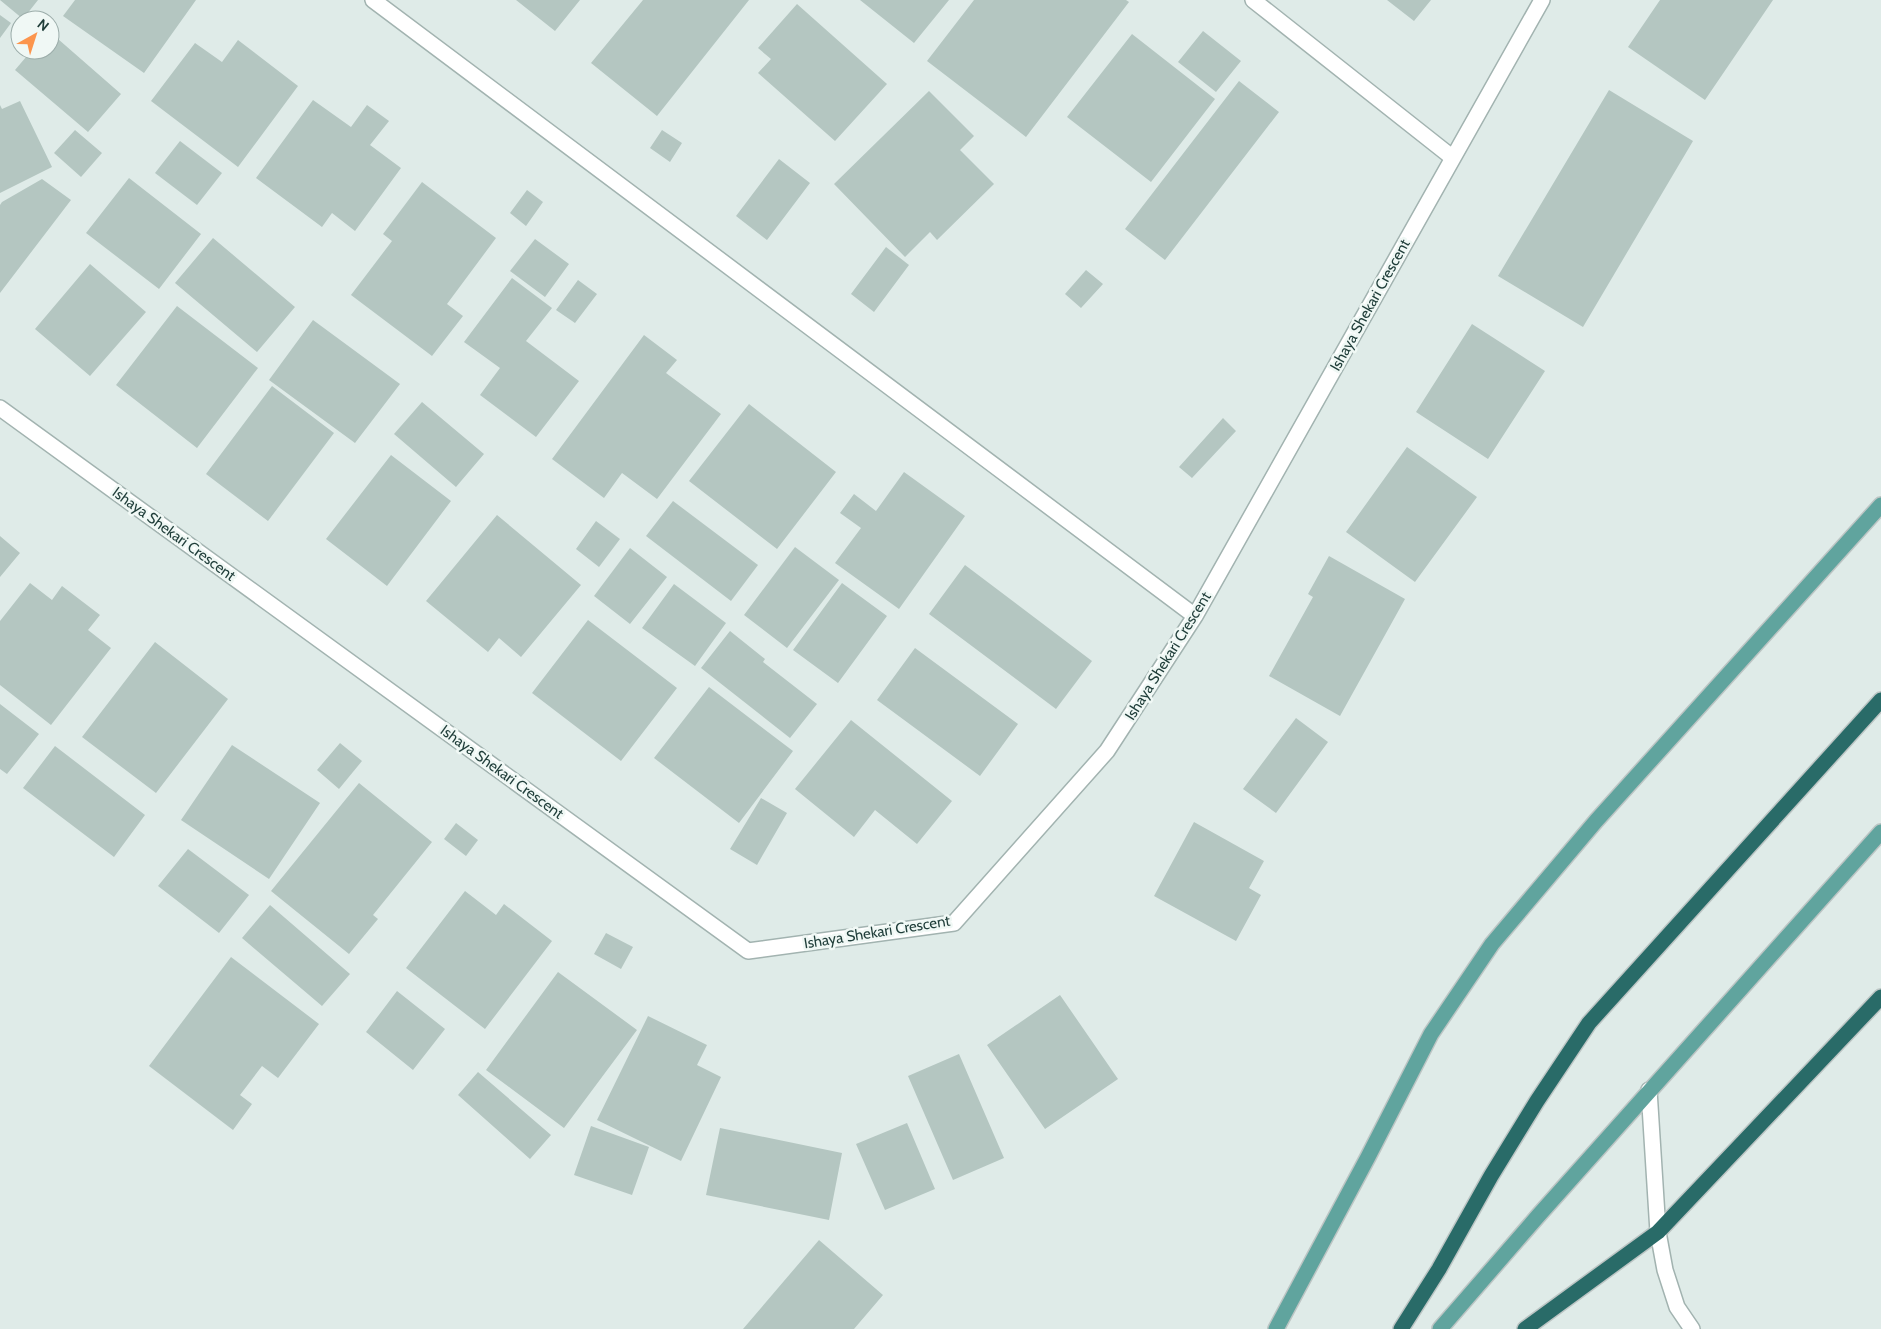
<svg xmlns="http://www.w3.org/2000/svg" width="1881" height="1329" viewBox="0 0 1881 1329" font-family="Cabin,sans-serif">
	<rect width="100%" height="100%" fill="#dfebe8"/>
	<path fill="#b4c6c1" d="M 0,0 L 38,0 L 23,19 Z
		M 75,0 L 196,0 L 144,73 L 63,16 Z
		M 516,0 L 580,0 L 555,31 Z
		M 643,0 L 749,0 L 657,116 L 591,63 Z
		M 860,0 L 949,0 L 914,43 Z
		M 974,0 L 1126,0 L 1129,2 L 1026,137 L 927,61 Z
		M 1387,0 L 1431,0 L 1414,21 Z
		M 1660,0 L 1773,0 L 1705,100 L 1628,47 Z
		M 797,4 L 887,84 L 835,141 L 758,73 L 771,59 L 758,48 Z
		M 0,15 L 11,23 L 0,38 Z
		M 1203,31 L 1241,61 L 1216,92 L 1178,62 Z
		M 50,32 L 121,94 L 88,132 L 15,70 L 32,50 L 50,50 Z
		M 1132,34 L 1215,99 L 1151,182 L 1067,117 Z
		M 238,40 L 298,86 L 238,167 L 151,101 L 195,43 L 222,62 Z
		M 1239,81 L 1279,112 L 1165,260 L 1125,229 Z
		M 1609,90 L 1693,141 L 1583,327 L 1498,276 Z
		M 929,91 L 974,136 L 960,150 L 994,184 L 937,240 L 930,232 L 905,257 L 834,184 Z
		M 313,100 L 351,127 L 367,105 L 389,121 L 370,145 L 401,168 L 355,231 L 332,213 L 322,227 L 256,178 Z
		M 20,101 L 52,167 L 0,193 L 0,105 L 2,109 Z
		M 75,130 L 102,153 L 81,177 L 54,153 Z
		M 662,130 L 682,143 L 670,162 L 650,148 Z
		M 180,141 L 222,173 L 197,205 L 155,173 Z
		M 779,159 L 810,183 L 767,240 L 736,216 Z
		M 129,178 L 201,234 L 159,289 L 86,233 Z
		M 42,179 L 71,200 L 0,293 L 0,205 L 2,202 Z
		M 422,182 L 496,238 L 447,304 L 463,316 L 432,356 L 351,295 L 392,241 L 383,234 Z
		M 527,190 L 543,202 L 526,226 L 510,213 Z
		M 213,238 L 295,307 L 257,352 L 175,283 Z
		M 535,239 L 569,264 L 545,297 L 510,271 Z
		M 886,247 L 909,265 L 874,312 L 851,294 Z
		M 90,264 L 146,312 L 90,376 L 35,329 Z
		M 1086,270 L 1103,284 L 1081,308 L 1065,294 Z
		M 512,278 L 552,308 L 526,341 L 579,381 L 536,437 L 480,395 L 500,368 L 464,342 Z
		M 578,280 L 597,294 L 575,323 L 556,310 Z
		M 177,306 L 258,368 L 197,448 L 116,385 Z
		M 313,320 L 400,384 L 355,443 L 269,380 Z
		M 1472,324 L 1545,371 L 1488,459 L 1416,412 Z
		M 644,335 L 677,360 L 666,373 L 721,414 L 657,499 L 622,473 L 604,498 L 552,459 Z
		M 272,386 L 334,433 L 268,521 L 206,474 Z
		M 422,402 L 484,454 L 456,487 L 394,434 Z
		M 749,404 L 836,472 L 777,549 L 689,481 Z
		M 1223,418 L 1236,431 L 1192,478 L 1179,467 Z
		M 1407,447 L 1477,497 L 1415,582 L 1346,532 Z
		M 391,455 L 451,501 L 387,586 L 326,539 Z
		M 904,472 L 965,516 L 899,609 L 835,563 L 861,528 L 840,513 L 854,494 L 876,511 Z
		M 673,501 L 758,565 L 731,601 L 646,536 Z
		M 497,515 L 581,585 L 521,657 L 499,638 L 488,652 L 426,601 Z
		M 596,521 L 620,539 L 599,567 L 576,549 Z
		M 0,536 L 20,553 L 0,577 Z
		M 795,547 L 839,580 L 787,648 L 744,615 Z
		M 630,548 L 667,577 L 630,624 L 594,596 Z
		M 1329,556 L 1405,599 L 1340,716 L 1269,676 L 1313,597 L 1308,594 Z
		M 965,565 L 1092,661 L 1056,709 L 929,614 Z
		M 30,583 L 52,600 L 62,586 L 100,615 L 88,630 L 111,648 L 51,725 L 0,685 L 0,621 Z
		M 842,583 L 887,616 L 838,683 L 793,650 Z
		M 674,584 L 726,623 L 695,666 L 642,628 Z
		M 588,620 L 677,688 L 621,761 L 532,693 Z
		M 730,631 L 765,659 L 763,662 L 817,704 L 790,738 L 701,668 Z
		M 155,642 L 228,699 L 156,793 L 82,737 Z
		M 915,648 L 1018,724 L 980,776 L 877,700 Z
		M 709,687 L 793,751 L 739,823 L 654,758 Z
		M 0,704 L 39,734 L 7,774 L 0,769 Z
		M 1296,718 L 1328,742 L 1276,813 L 1243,789 Z
		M 851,720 L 952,801 L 917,844 L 875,810 L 854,837 L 795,789 Z
		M 340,743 L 362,761 L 339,789 L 317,770 Z
		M 232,745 L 320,803 L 269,879 L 181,820 Z
		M 55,746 L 145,815 L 114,857 L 23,788 Z
		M 359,783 L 432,842 L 373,915 L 378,919 L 349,954 L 271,891 Z
		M 761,798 L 787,813 L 757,865 L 730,849 Z
		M 1194,822 L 1264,861 L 1249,888 L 1261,895 L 1236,941 L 1154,896 Z
		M 456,823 L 478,840 L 466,856 L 444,839 Z
		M 188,849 L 249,895 L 219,933 L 158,886 Z
		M 465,891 L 496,915 L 504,904 L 552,941 L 485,1029 L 406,968 Z
		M 270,905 L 350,974 L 322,1006 L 242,938 Z
		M 606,933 L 633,947 L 621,969 L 594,954 Z
		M 231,957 L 319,1024 L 278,1078 L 262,1066 L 240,1095 L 252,1104 L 233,1130 L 149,1066 Z
		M 558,972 L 637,1030 L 564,1128 L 486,1070 Z
		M 397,991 L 445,1029 L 413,1070 L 366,1032 Z
		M 1060,995 L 1118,1079 L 1045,1129 L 987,1045 Z
		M 648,1016 L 707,1045 L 697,1065 L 721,1077 L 681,1161 L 597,1120 Z
		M 959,1054 L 1004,1158 L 953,1180 L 908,1076 Z
		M 478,1072 L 551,1135 L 530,1159 L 458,1095 Z
		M 907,1123 L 935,1189 L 885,1210 L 856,1144 Z
		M 591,1126 L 649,1147 L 632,1195 L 574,1175 Z
		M 720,1128 L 842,1153 L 829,1220 L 706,1195 Z
		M 819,1240 L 883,1295 L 854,1329 L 743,1329 Z"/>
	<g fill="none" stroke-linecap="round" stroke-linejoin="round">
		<defs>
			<path id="street" d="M 373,0 L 1195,616
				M 1253,0 L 1453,158
				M 0,408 L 748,951 L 954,923 L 1107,751 L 1195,616 L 1542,0
				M 1649,1090 L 1658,1232 L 1665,1270 L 1677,1307 L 1692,1329"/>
			<path id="primary" d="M 1276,1329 L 1368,1157 L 1431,1034 L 1492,944 L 1596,821 L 1881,505
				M 1440,1329 L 1538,1216 L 1881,832"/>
			<path id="highway" d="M 1401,1329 L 1439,1269 L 1491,1176 L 1537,1101 L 1589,1023 L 1881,700
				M 1525,1329 L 1658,1232 L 1881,997"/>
		</defs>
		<use href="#street" stroke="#a2b3b0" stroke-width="18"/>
		<use href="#primary" stroke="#bcc5c4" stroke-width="18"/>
		<use href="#highway" stroke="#bcc5c4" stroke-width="18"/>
		<use href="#street" stroke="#fff" stroke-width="15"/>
		<use href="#primary" stroke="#60a49e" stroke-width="15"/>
		<use href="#highway" stroke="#296b68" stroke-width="15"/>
	</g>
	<g text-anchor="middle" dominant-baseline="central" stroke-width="5" stroke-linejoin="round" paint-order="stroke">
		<g font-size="15" fill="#1f3d39" stroke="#f0f8f5">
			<text transform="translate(1370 305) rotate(-61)">Ishaya Shekari Crescent</text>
			<text transform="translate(174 534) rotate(36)">Ishaya Shekari Crescent</text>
			<text transform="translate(1168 656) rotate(-58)">Ishaya Shekari Crescent</text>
			<text transform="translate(502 772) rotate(36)">Ishaya Shekari Crescent</text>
			<text transform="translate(877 932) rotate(-9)">Ishaya Shekari Crescent</text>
		</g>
	</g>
	<g transform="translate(35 35) rotate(39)"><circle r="24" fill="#f0f8f5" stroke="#9cadaa"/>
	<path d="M0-4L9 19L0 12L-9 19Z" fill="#fc954d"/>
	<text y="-8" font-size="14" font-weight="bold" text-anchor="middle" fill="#1f3d39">N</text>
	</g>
</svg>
